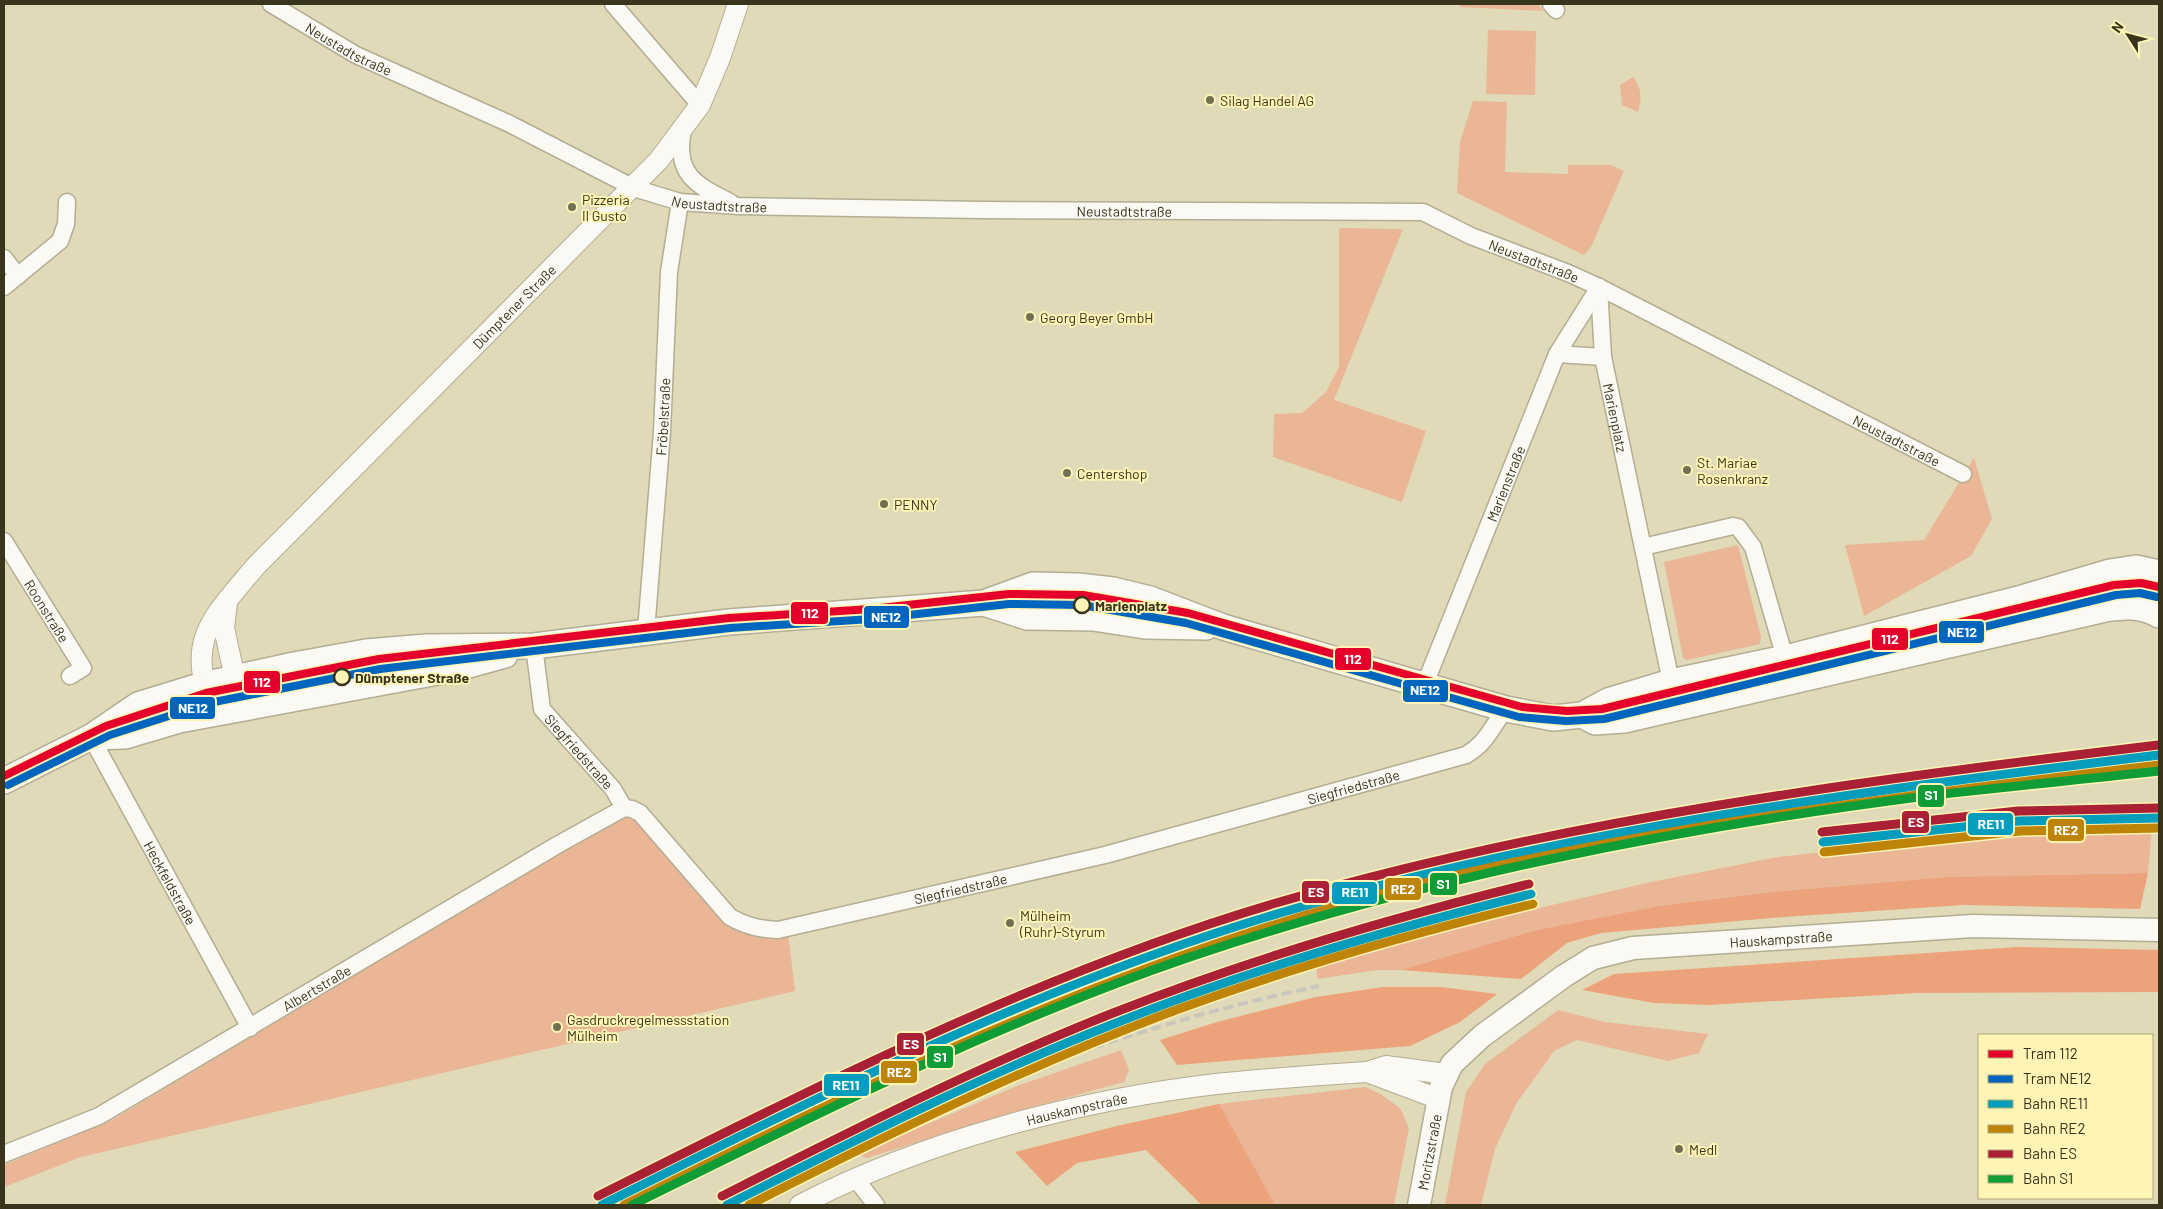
<svg xmlns="http://www.w3.org/2000/svg" width="2163" height="1209" viewBox="0 0 2163 1209" font-family="Barlow,sans-serif">
	<rect width="100%" height="100%" fill="#e0dab9"/>
	<path fill="#eab696" d="M 1460,4 L 1538,4 L 1543,11 L 1460,7 Z
		M 1488,30 L 1536,31 L 1535,95 L 1486,94 Z
		M 1633,77 C 1642,88 1642,99 1638,112 L 1622,105 L 1620,85 Z
		M 1473,101 L 1507,102 L 1505,172 L 1568,174 L 1568,165 L 1611,165 L 1624,171 L 1591,247 L 1584,255 L 1457,193 L 1460,142 Z
		M 1339,228 L 1403,229 L 1334,400 L 1426,431 L 1402,502 L 1273,457 L 1274,414 L 1302,413 L 1326,392 L 1339,367 Z
		M 1974,458 L 1992,519 L 1971,556 L 1864,616 L 1845,545 L 1924,540 Z
		M 1738,545 L 1761,637 L 1760,644 L 1687,660 L 1683,658 L 1664,562 Z
		M 624,813 L 630,814 L 729,919 L 788,933 L 795,991 L 81,1157 L 4,1187 L 4,1165 L 112,1120 Z
		M 2152,829 L 2148,873 L 1946,877 L 1782,891 L 1533,931 L 1401,970 L 1378,970 L 1317,979 L 1317,964 L 1474,923 L 1651,882 L 1778,857 L 1997,833 Z
		M 1558,1010 L 1605,1022 L 1708,1034 L 1699,1053 L 1668,1061 L 1577,1040 L 1554,1051 L 1516,1104 L 1495,1149 L 1481,1205 L 1445,1205 L 1466,1092 L 1485,1064 Z
		M 1121,1050 L 1129,1070 L 1124,1082 L 1004,1115 L 867,1158 L 857,1154 L 1017,1086 Z
		M 1366,1087 L 1382,1095 L 1400,1108 L 1409,1128 L 1394,1205 L 1202,1205 L 1146,1150 L 1117,1126 L 1219,1104 Z"/>
	<path fill="#eca27b" d="M 2148,873 L 2140,909 L 1963,905 L 1784,917 L 1601,933 L 1567,943 L 1521,979 L 1401,970 L 1533,931 L 1660,906 L 1782,891 L 1946,877 Z
		M 2017,947 L 2159,950 L 2159,992 L 1917,993 L 1708,1005 L 1654,1003 L 1582,990 L 1614,974 Z
		M 1383,987 L 1441,987 L 1497,994 L 1460,1022 L 1410,1046 L 1177,1065 L 1160,1040 L 1217,1022 L 1316,997 Z
		M 1219,1104 L 1275,1205 L 1202,1205 L 1146,1150 L 1077,1163 L 1047,1186 L 1015,1152 L 1117,1126 Z"/>
	<g fill="none" stroke-linecap="round" stroke-linejoin="round">
		<defs>
			<g id="minor">
				<path id="s1" d="M 271,4 L 356,55 L 510,124 L 634,188 L 680,202 L 739,206 L 982,210 L 1423,212 L 1471,236 L 1568,273 L 1599,287 L 1963,474"/>
				<path d="M 613,4 L 700,105"/>
				<path d="M 1551,4 L 1556,10"/>
				<path d="M 683,130 C 674,173 695,185 730,202"/>
				<path d="M 4,258 L 18,276"/>
				<path d="M 4,287 L 60,241 L 66,224 L 67,202"/>
				<path id="s2" d="M 1599,287 L 1603,357 L 1671,682"/>
				<path d="M 1557,354 L 1603,357"/>
				<path id="s3" d="M 4,541 L 83,668 L 70,676"/>
				<path d="M 1643,547 L 1733,526 L 1738,527 L 1753,547 L 1785,658"/>
				<path id="s4" d="M 646,631 L 662,432 L 669,272 L 680,202"/>
				<path id="s5" d="M 534,646 L 542,709 L 613,789 L 624,808"/>
				<path id="s6" d="M 1425,684 L 1557,354 L 1599,287"/>
				<path id="s7" d="M 91,737 L 250,1028"/>
				<path id="s8" d="M 624,808 L 632,809 L 640,813 L 730,917 C 746,926 759,929 778,930 L 1105,855 L 1466,755 C 1488,742 1491,727 1506,709"/>
				<path id="s9" d="M 4,1154 L 99,1116 L 559,844 L 624,808"/>
				<path d="M 855,1178 L 876,1205"/>
			</g>
			<g id="tertiary">
				<path d="M 227,603 L 224,628 L 240,701 L 239,707"/>
				<path id="s10" d="M 214,712 C 185,640 210,621 255,567 L 659,160 L 700,105 L 720,58 L 738,4"/>
				<path d="M 1367,1072 L 1439,1099"/>
				<path id="s11" d="M 800,1205 C 923,1141 1078,1100 1216,1084 C 1266,1079 1316,1075 1367,1072 L 1386,1066 L 1446,1074"/>
			</g>
			<g id="secondary">
				<path id="s12" d="M 1419,1205 L 1441,1087 L 1452,1064 L 1482,1036 L 1564,976 L 1593,958 L 1633,948 L 1973,926 L 2159,930"/>
			</g>
			<path id="primary" d="M 984,603 L 1027,617 L 1093,618 L 1145,626 L 1206,627
				M 1582,715 L 1595,722 L 1624,720 L 2105,609 C 2125,606 2141,605 2159,615
				M 91,737 L 125,736 L 179,720 L 454,669 L 505,655
				M 4,781 L 91,737 L 138,705 L 203,685 L 294,665 L 366,652 L 426,647 L 534,646 L 729,622 L 984,603 L 1033,585 L 1078,586 L 1113,590 L 1150,599 L 1223,627 L 1506,709 L 1553,718 L 1582,715 L 1608,701 L 1671,682 L 1785,658 L 2022,598 L 2110,572 L 2136,568 L 2159,573"/>
		</defs>
		<use href="#minor" stroke="#b2ad93" stroke-width="19"/>
		<use href="#tertiary" stroke="#b2ad93" stroke-width="22"/>
		<use href="#secondary" stroke="#b2ad93" stroke-width="25"/>
		<use href="#primary" stroke="#b2ad93" stroke-width="28"/>
		<use href="#minor" stroke="#faf9f4" stroke-width="16"/>
		<use href="#tertiary" stroke="#faf9f4" stroke-width="20"/>
		<use href="#secondary" stroke="#faf9f4" stroke-width="22"/>
		<use href="#primary" stroke="#faf9f4" stroke-width="25"/>
		<path stroke="#c8c6bd" stroke-width="4" stroke-dasharray="10 5" stroke-linecap="butt" d="M 911,1114 C 1001,1078 1093,1046 1186,1019 C 1230,1006 1274,996 1319,986"/>
		<defs>
			<path id="rail-1" d="M 1823,842 L 2019,821 L 2159,818
				M 602,1205 C 822,1095 1043,983 1280,913 C 1566,829 1863,791 2159,755
				M 727,1205 C 855,1140 983,1075 1116,1023 C 1251,969 1390,929 1531,894"/>
			<path id="rail-2" d="M 1824,852 L 2020,831 L 2159,828
				M 624,1205 C 836,1099 1049,995 1277,924 C 1562,835 1863,801 2159,765
				M 749,1205 C 888,1134 1029,1065 1176,1010 C 1293,967 1413,933 1533,904"/>
			<path id="rail-3" d="M 1822,832 L 2018,811 L 2159,808
				M 598,1196 C 818,1086 1039,973 1276,903 C 1564,819 1861,781 2158,745
				M 722,1196 C 851,1131 979,1066 1113,1013 C 1248,960 1387,919 1529,884"/>
			<path id="rail-4" d="M 632,1205 C 815,1115 996,1023 1190,957 C 1426,877 1673,829 1919,797 C 1999,787 2079,780 2159,771"/>
		</defs>
		<use href="#rail-1" stroke="#fef4b5" stroke-width="12"/>
		<use href="#rail-2" stroke="#fef4b5" stroke-width="12"/>
		<use href="#rail-3" stroke="#fef4b5" stroke-width="12"/>
		<use href="#rail-4" stroke="#fef4b5" stroke-width="12"/>
		<use href="#rail-1" stroke="#069dbc" stroke-width="9"/>
		<use href="#rail-2" stroke="#be8408" stroke-width="9"/>
		<use href="#rail-3" stroke="#aa2135" stroke-width="9"/>
		<use href="#rail-4" stroke="#109c37" stroke-width="9"/>
		<defs>
			<path id="tram-1" d="M 4,776 L 106,726 L 206,693 L 379,659 L 729,618 L 871,609 L 1009,594 L 1083,595 L 1188,613 L 1522,707 L 1567,711 L 1602,709 L 2114,585 L 2141,583 L 2159,587"/>
			<path id="tram-2" d="M 8,785 L 110,735 L 209,703 L 380,669 L 730,628 L 872,619 L 1009,604 L 1082,605 L 1186,623 L 1519,717 L 1566,721 L 1604,719 L 2116,595 L 2140,593 L 2157,597"/>
		</defs>
		<use href="#tram-1" stroke="#fef4b5" stroke-width="11"/>
		<use href="#tram-2" stroke="#fef4b5" stroke-width="11"/>
		<use href="#tram-1" stroke="#e4002b" stroke-width="8"/>
		<use href="#tram-2" stroke="#0065bd" stroke-width="8"/>
	</g>
	<g fill="#736f53" stroke="#fef4b5" stroke-width="2">
		<circle cx="1210" cy="100" r="5"/>
		<circle cx="572" cy="207" r="5"/>
		<circle cx="1030" cy="317" r="5"/>
		<circle cx="1687" cy="470" r="5"/>
		<circle cx="1067" cy="473" r="5"/>
		<circle cx="884" cy="504" r="5"/>
		<circle cx="1010" cy="923" r="5"/>
		<circle cx="557" cy="1027" r="5"/>
		<circle cx="1679" cy="1149" r="5"/>
	</g>
	<g fill="#fef4b5" stroke="#39351c" stroke-width="2.5">
		<circle cx="1082" cy="605" r="8"/>
		<circle cx="342" cy="677" r="8"/>
	</g>
	<g text-anchor="middle" dominant-baseline="central" stroke-width="4" stroke-linejoin="round" paint-order="stroke">
		<g font-size="14" fill="#39351c" stroke="#fef4b5">
			<text stroke="none"><textPath href="#s1" startOffset="90">Neustadtstraße</textPath></text>
			<text stroke="none"><textPath href="#s1" startOffset="495">Neustadtstraße</textPath></text>
			<text stroke="none"><textPath href="#s1" startOffset="900">Neustadtstraße</textPath></text>
			<text stroke="none"><textPath href="#s1" startOffset="1320">Neustadtstraße</textPath></text>
			<text stroke="none"><textPath href="#s10" startOffset="531">Dümptener Straße</textPath></text>
			<text stroke="none"><textPath href="#s4" startOffset="215">Fröbelstraße</textPath></text>
			<text stroke="none"><textPath href="#s2" startOffset="132">Marienplatz</textPath></text>
			<text stroke="none"><textPath href="#s1" startOffset="1725">Neustadtstraße</textPath></text>
			<text stroke="none"><textPath href="#s6" startOffset="216">Marienstraße</textPath></text>
			<text stroke="none"><textPath href="#s3" startOffset="82">Roonstraße</textPath></text>
			<text stroke="none"><textPath href="#s5" startOffset="120">Siegfriedstraße</textPath></text>
			<text stroke="none"><textPath href="#s8" startOffset="798">Siegfriedstraße</textPath></text>
			<text stroke="none"><textPath href="#s7" startOffset="166">Heckfeldstraße</textPath></text>
			<text stroke="none"><textPath href="#s8" startOffset="392">Siegfriedstraße</textPath></text>
			<text stroke="none"><textPath href="#s12" startOffset="512">Hauskampstraße</textPath></text>
			<text stroke="none"><textPath href="#s9" startOffset="355">Albertstraße</textPath></text>
			<text stroke="none"><textPath href="#s11" startOffset="294">Hauskampstraße</textPath></text>
			<text stroke="none"><textPath href="#s12" startOffset="54">Moritzstraße</textPath></text>
		</g>
		<g font-size="14" fill="#39351c" stroke="#fef4b5" text-anchor="start">
			<text x="1220" y="100">Silag Handel AG</text>
			<text x="582" y="199">Pizzeria<tspan x="582" dy="16">Il Gusto</tspan></text>
			<text x="1040" y="317">Georg Beyer GmbH</text>
			<text x="1697" y="462">St. Mariae<tspan x="1697" dy="16">Rosenkranz</tspan></text>
			<text x="1077" y="473">Centershop</text>
			<text x="894" y="504">PENNY</text>
			<text x="1020" y="915">Mülheim<tspan x="1020" dy="16">(Ruhr)-Styrum</tspan></text>
			<text x="567" y="1019">Gasdruckregelmessstation<tspan x="567" dy="16">Mülheim</tspan></text>
			<text x="1689" y="1149">Medl</text>
		</g>
		<g font-size="14" font-weight="bold" fill="#39351c" stroke="#fef4b5" text-anchor="start">
			<text x="1095" y="605">Marienplatz</text>
			<text x="355" y="677">Dümptener Straße</text>
		</g>
	</g>
	<g stroke="#fef4b5" stroke-width="2">
		<rect x="790" y="601" width="39" height="24" rx="5" fill="#e4002b"/>
		<rect x="863" y="605" width="47" height="24" rx="5" fill="#0065bd"/>
		<rect x="1938" y="620" width="47" height="24" rx="5" fill="#0065bd"/>
		<rect x="1871" y="627" width="38" height="24" rx="5" fill="#e4002b"/>
		<rect x="1334" y="647" width="38" height="24" rx="5" fill="#e4002b"/>
		<rect x="243" y="670" width="38" height="24" rx="5" fill="#e4002b"/>
		<rect x="1402" y="679" width="47" height="24" rx="5" fill="#0065bd"/>
		<rect x="169" y="696" width="47" height="24" rx="5" fill="#0065bd"/>
		<rect x="1917" y="784" width="28" height="24" rx="5" fill="#109c37"/>
		<rect x="1901" y="810" width="29" height="24" rx="5" fill="#aa2135"/>
		<rect x="1967" y="812" width="47" height="24" rx="5" fill="#069dbc"/>
		<rect x="2047" y="818" width="38" height="24" rx="5" fill="#be8408"/>
		<rect x="1429" y="872" width="29" height="24" rx="5" fill="#109c37"/>
		<rect x="1384" y="877" width="38" height="24" rx="5" fill="#be8408"/>
		<rect x="1301" y="880" width="29" height="24" rx="5" fill="#aa2135"/>
		<rect x="1331" y="881" width="47" height="24" rx="5" fill="#069dbc"/>
		<rect x="896" y="1032" width="29" height="24" rx="5" fill="#aa2135"/>
		<rect x="926" y="1045" width="28" height="24" rx="5" fill="#109c37"/>
		<rect x="880" y="1060" width="38" height="24" rx="5" fill="#be8408"/>
		<rect x="823" y="1073" width="47" height="24" rx="5" fill="#069dbc"/>
	</g>
	<g font-size="14" text-anchor="middle" font-weight="bold" fill="#fff">
		<text x="810" y="618">112</text>
		<text x="886" y="622">NE12</text>
		<text x="1962" y="637">NE12</text>
		<text x="1890" y="644">112</text>
		<text x="1353" y="664">112</text>
		<text x="262" y="687">112</text>
		<text x="1425" y="695">NE12</text>
		<text x="193" y="713">NE12</text>
		<text x="1931" y="800">S1</text>
		<text x="1916" y="827">ES</text>
		<text x="1991" y="829">RE11</text>
		<text x="2066" y="835">RE2</text>
		<text x="1443" y="889">S1</text>
		<text x="1403" y="894">RE2</text>
		<text x="1316" y="897">ES</text>
		<text x="1355" y="897">RE11</text>
		<text x="911" y="1049">ES</text>
		<text x="940" y="1062">S1</text>
		<text x="899" y="1077">RE2</text>
		<text x="846" y="1090">RE11</text>
	</g>
	<rect width="2163" height="1209" fill="none" stroke="#39351c" stroke-width="10"/>
	<rect x="1978" y="1034" width="175" height="165" fill="#fef4b5" stroke="#afa878"/>
	<rect x="1988" y="1050" width="25" height="8" fill="#e4002b" stroke="#afa878"/>
	<text x="2023" y="1059" font-size="15" fill="#39351c">Tram 112</text>
	<rect x="1988" y="1075" width="25" height="8" fill="#0065bd" stroke="#afa878"/>
	<text x="2023" y="1084" font-size="15" fill="#39351c">Tram NE12</text>
	<rect x="1988" y="1100" width="25" height="8" fill="#069dbc" stroke="#afa878"/>
	<text x="2023" y="1109" font-size="15" fill="#39351c">Bahn RE11</text>
	<rect x="1988" y="1125" width="25" height="8" fill="#be8408" stroke="#afa878"/>
	<text x="2023" y="1134" font-size="15" fill="#39351c">Bahn RE2</text>
	<rect x="1988" y="1150" width="25" height="8" fill="#aa2135" stroke="#afa878"/>
	<text x="2023" y="1159" font-size="15" fill="#39351c">Bahn ES</text>
	<rect x="1988" y="1175" width="25" height="8" fill="#109c37" stroke="#afa878"/>
	<text x="2023" y="1184" font-size="15" fill="#39351c">Bahn S1</text>
	<g transform="translate(2128 35) rotate(306)" stroke="#fef4b5" stroke-width="4" paint-order="stroke">
	<path d="M0-4L9 19L0 12L-9 19Z" fill="#39351c"/>
	<text y="-8" font-size="14" font-weight="bold" text-anchor="middle" fill="#39351c">N</text>
	</g>
</svg>
